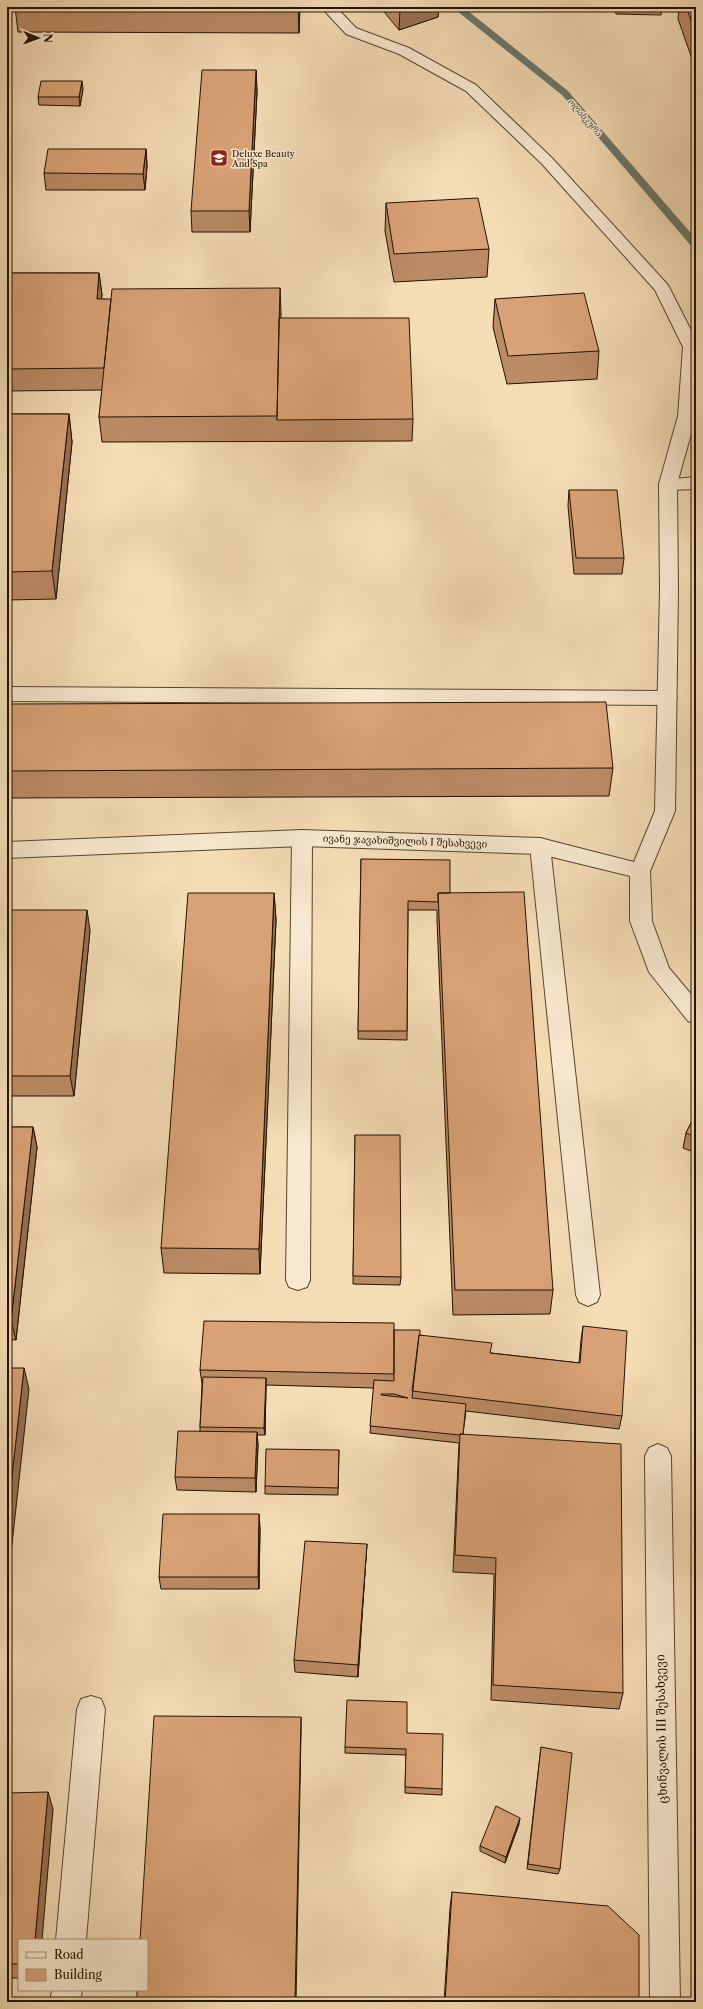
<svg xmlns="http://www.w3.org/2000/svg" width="703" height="2009" viewBox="0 0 703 2009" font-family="'Libre Caslon Text','Noto Serif Georgian',serif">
	<rect width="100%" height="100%" fill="#f4dcb5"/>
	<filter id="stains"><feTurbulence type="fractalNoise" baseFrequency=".005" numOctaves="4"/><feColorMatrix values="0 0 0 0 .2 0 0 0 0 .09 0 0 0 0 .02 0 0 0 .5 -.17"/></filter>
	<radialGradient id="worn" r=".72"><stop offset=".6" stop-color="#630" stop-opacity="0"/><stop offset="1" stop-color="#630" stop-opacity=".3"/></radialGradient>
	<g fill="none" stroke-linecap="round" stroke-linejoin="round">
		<path fill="#6b776b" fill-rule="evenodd" d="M 452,7 L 463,7 L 568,91 L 696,239 L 696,248 L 692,247 L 562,95 Z"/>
		<defs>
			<path id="lane" d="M 696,477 L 696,489 L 668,490 L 662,488 L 659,484 L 662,480 Z
				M 7,687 L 667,691 L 674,693 L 677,698 L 674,703 L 667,705 L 7,701 Z
				M 302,830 L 309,833 L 312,838 L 310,1280 L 307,1287 L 298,1290 L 289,1287 L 286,1280 L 292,838 L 295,833 Z
				M 540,838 L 547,841 L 550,846 L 600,1295 L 597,1302 L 588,1306 L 579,1302 L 576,1295 L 530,846 L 533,841 Z"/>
			<path id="street" d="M 321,7 L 336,7 L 356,28 L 409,48 L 476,85 L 552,158 L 668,285 L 696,340 L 696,416 L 677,484 L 678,590 L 675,811 L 650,871 L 652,921 L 669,968 L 696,1000 L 696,1024 L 688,1021 L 649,972 L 630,921 L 630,876 L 540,854 L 302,846 L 7,858 L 7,842 L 302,830 L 540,838 L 634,862 L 655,811 L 660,590 L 659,484 L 678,416 L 683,347 L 655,290 L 542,164 L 466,91 L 399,54 L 346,34 Z
				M 658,1444 L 667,1448 L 671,1456 L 680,2002 L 650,2002 L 645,1456 L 649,1448 Z
				M 91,1696 L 101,1699 L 105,1709 L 86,1940 L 56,1940 L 77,1709 L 81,1699 Z
				M 52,1990 L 82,1990 L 80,2002 L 50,2002 Z"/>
		</defs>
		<use href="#lane" stroke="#56442d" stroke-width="2"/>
		<use href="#street" stroke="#56442d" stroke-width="2"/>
		<use href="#lane" fill="#f8e8cf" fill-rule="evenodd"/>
		<use href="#street" fill="#f8e8cf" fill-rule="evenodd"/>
	</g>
	<path fill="#bb8b65" stroke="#211200" d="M 15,7 L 300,7 L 299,33 L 18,32 Z
		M 384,7 L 439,7 L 438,17 L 399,30 L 385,13 Z
		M 557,7 L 662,7 L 661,15 L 616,14 L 615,10 L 557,10 Z
		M 679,7 L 696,7 L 696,70 L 678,19 Z
		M 256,70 L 257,92 L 250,232 L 192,232 L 191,211 Z
		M 83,89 L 80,106 L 39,105 L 38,97 Z
		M 146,149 L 147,166 L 145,190 L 46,190 L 44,173 Z
		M 386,203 L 489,249 L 487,277 L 394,282 L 385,231 Z
		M 7,273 L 99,273 L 102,295 L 101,299 L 281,313 L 280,318 L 413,419 L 412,441 L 102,442 L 99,417 L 102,390 L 7,391 Z
		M 495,299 L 599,351 L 597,379 L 507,384 L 493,327 Z
		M 7,414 L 69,414 L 72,442 L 56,599 L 7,600 Z
		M 569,490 L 624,558 L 622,574 L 574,574 L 568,506 Z
		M 7,704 L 613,768 L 609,796 L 7,798 Z
		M 361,859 L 450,893 L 553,1290 L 550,1314 L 453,1315 L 437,920 L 437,910 L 408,910 L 407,1040 L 358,1039 Z
		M 274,893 L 276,920 L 260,1274 L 164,1273 L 161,1248 Z
		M 7,910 L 90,930 L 74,1096 L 7,1096 Z
		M 696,1113 L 696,1153 L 683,1148 L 686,1133 Z
		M 7,1127 L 33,1127 L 37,1147 L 16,1340 L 7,1339 Z
		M 355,1135 L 401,1277 L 400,1285 L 353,1284 Z
		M 583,1326 L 622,1416 L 619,1429 L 466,1411 L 463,1434 L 623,1693 L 619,1709 L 491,1700 L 494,1574 L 453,1572 L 459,1443 L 370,1433 L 374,1388 L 266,1385 L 265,1435 L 257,1435 L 258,1445 L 256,1492 L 177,1490 L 175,1477 L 200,1431 L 200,1427 L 202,1384 L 200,1370 L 394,1330 L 420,1335 L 491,1353 L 579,1363 L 581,1340 Z
		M 339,1450 L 338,1495 L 265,1494 L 265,1486 Z
		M 260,1527 L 259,1589 L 161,1589 L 159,1577 Z
		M 366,1557 L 358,1677 L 295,1672 L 294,1660 Z
		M 407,1733 L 442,1789 L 442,1795 L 405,1793 L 406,1755 L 345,1753 L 345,1747 Z
		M 541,1747 L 560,1869 L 558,1874 L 527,1869 Z
		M 7,1793 L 53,1809 L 19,1940 L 19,1978 L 7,1978 Z
		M 519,1824 L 505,1863 L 480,1851 L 480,1846 Z
		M 452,1892 L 639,2002 L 444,2002 L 450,1908 Z"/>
	<path fill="#987153" stroke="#211200" d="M 298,7 L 300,7 L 299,33 Z
		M 405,7 L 439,7 L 438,17 L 399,30 L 400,9 Z
		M 256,70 L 257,92 L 250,232 L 249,211 Z
		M 82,81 L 83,89 L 80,106 L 79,97 Z
		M 146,149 L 147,166 L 145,190 L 143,174 Z
		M 99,273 L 102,295 L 99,321 L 97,299 Z
		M 280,288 L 281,313 L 278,420 L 277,420 Z
		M 69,414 L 72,442 L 56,599 L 52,571 Z
		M 274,893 L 276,920 L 260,1274 L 259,1249 Z
		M 87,910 L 90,930 L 74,1096 L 70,1076 Z
		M 33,1127 L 37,1147 L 16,1340 L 11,1321 Z
		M 24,1368 L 29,1389 L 7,1590 L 7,1521 Z
		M 266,1378 L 266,1385 L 265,1435 L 264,1428 Z
		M 257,1432 L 258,1445 L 256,1492 L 255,1478 Z
		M 259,1514 L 260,1527 L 259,1589 L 258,1577 Z
		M 367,1544 L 366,1557 L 358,1677 L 358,1665 Z
		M 301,1717 L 301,1732 L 296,2002 L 295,2002 Z
		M 48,1792 L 53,1809 L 42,1940 L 35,1940 Z
		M 520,1818 L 519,1824 L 505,1863 L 506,1857 Z"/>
	<path fill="#d9a276" stroke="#211200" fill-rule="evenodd" d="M 398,7 L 405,7 L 400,9 Z
		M 686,7 L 696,7 L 696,33 Z
		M 202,70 L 256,70 L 249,211 L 191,211 Z
		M 41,81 L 82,81 L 79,97 L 38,97 Z
		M 48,149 L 146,149 L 143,174 L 44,173 Z
		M 478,198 L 489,249 L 394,254 L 386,203 Z
		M 7,273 L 99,273 L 97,299 L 111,299 L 104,368 L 7,369 Z
		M 280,288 L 277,416 L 99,417 L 112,289 Z
		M 584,293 L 599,351 L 508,356 L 495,299 Z
		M 279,318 L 409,318 L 413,419 L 277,420 Z
		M 7,414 L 69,414 L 52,571 L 7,572 Z
		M 569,490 L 617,490 L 624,558 L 576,558 Z
		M 606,702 L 613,768 L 7,771 L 7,704 Z
		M 361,859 L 450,860 L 450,893 L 438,893 L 438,902 L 408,901 L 407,1031 L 358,1031 Z
		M 524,892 L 553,1290 L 455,1290 L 438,893 Z
		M 188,893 L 274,893 L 259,1249 L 161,1248 Z
		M 7,910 L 87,910 L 70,1076 L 7,1076 Z
		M 696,1113 L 696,1137 L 686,1133 Z
		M 7,1127 L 33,1127 L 11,1321 L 7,1321 Z
		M 355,1135 L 400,1135 L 401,1277 L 353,1276 Z
		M 204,1321 L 394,1323 L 394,1374 L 200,1370 Z
		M 583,1326 L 627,1331 L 622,1416 L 412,1391 L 419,1335 L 492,1343 L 490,1353 L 580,1363 Z
		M 394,1330 L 420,1330 L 420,1335 L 419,1335 L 412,1398 L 466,1404 L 463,1434 L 460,1434 L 460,1435 L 370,1426 L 374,1380 L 394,1381 ZM 381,1394 L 394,1394 L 408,1398 L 381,1395 Z
		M 7,1368 L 24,1368 L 7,1521 Z
		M 203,1377 L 266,1378 L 264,1428 L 200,1427 Z
		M 178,1431 L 257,1432 L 255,1478 L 175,1477 Z
		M 460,1434 L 621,1444 L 623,1693 L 493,1685 L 496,1558 L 455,1555 Z
		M 266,1449 L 339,1450 L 338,1488 L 265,1486 Z
		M 163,1514 L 259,1514 L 258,1577 L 159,1577 Z
		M 305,1541 L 367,1544 L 358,1665 L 294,1660 Z
		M 347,1700 L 407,1702 L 407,1733 L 443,1734 L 442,1789 L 405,1787 L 406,1749 L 345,1747 Z
		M 154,1716 L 301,1717 L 295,2002 L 137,2002 L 137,1990 L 147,1990 L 147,1940 L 140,1940 Z
		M 541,1747 L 572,1753 L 560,1869 L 528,1864 Z
		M 48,1792 L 35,1940 L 19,1940 L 19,1964 L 7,1964 L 7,1793 Z
		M 496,1806 L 520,1818 L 506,1857 L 480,1846 Z
		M 452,1892 L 608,1906 L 639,1935 L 639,2002 L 445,2002 Z"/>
	<defs>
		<symbol id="school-square" viewBox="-11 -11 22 22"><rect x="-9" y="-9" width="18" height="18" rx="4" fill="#8f2418" stroke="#f8e8cf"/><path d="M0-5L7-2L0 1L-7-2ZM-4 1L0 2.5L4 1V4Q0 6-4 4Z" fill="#fff"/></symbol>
	</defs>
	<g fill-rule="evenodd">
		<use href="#school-square" x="209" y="148" width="20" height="20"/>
	</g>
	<g text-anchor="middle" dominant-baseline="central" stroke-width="3" stroke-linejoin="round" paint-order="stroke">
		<g font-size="9" font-style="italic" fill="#4c4d3e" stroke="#f8e8cf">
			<text transform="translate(585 117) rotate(49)">ოღასკურა</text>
		</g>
		<g font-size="9" fill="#211200" stroke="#f8e8cf" text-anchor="start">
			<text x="232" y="153">Deluxe Beauty<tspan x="232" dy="10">And Spa</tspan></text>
		</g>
		<g font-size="10" fill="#211200" stroke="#f8e8cf">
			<text transform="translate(405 841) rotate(2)">ივანე ჯავახიშვილის I შესახვევი</text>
		</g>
		<g font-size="12" fill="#211200" stroke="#f8e8cf">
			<text transform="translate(661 1729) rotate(-91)">ცხინვალის III შესახვევი</text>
		</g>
	</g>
	<rect width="703" height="2009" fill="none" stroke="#f4dcb5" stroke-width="24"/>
	<rect x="8" y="8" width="687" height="1993" fill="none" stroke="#211200" stroke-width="2"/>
	<rect x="12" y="12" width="679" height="1985" fill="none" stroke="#211200"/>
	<rect x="18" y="1939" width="130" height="52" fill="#f8e8cf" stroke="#a2927c"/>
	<rect x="26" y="1952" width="20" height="6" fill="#f8e8cf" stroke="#a2927c"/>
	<text x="54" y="1959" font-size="12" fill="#211200">Road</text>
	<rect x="26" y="1969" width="20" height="12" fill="#d9a276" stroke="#a2927c"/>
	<text x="54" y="1979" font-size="12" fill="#211200">Building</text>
	<g transform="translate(38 38) rotate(91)" stroke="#f8e8cf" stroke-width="3" paint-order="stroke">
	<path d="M0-3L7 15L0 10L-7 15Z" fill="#211200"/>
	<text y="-6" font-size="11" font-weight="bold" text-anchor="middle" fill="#211200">N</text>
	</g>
	<rect width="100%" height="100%" filter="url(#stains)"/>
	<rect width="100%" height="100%" fill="url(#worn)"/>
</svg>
